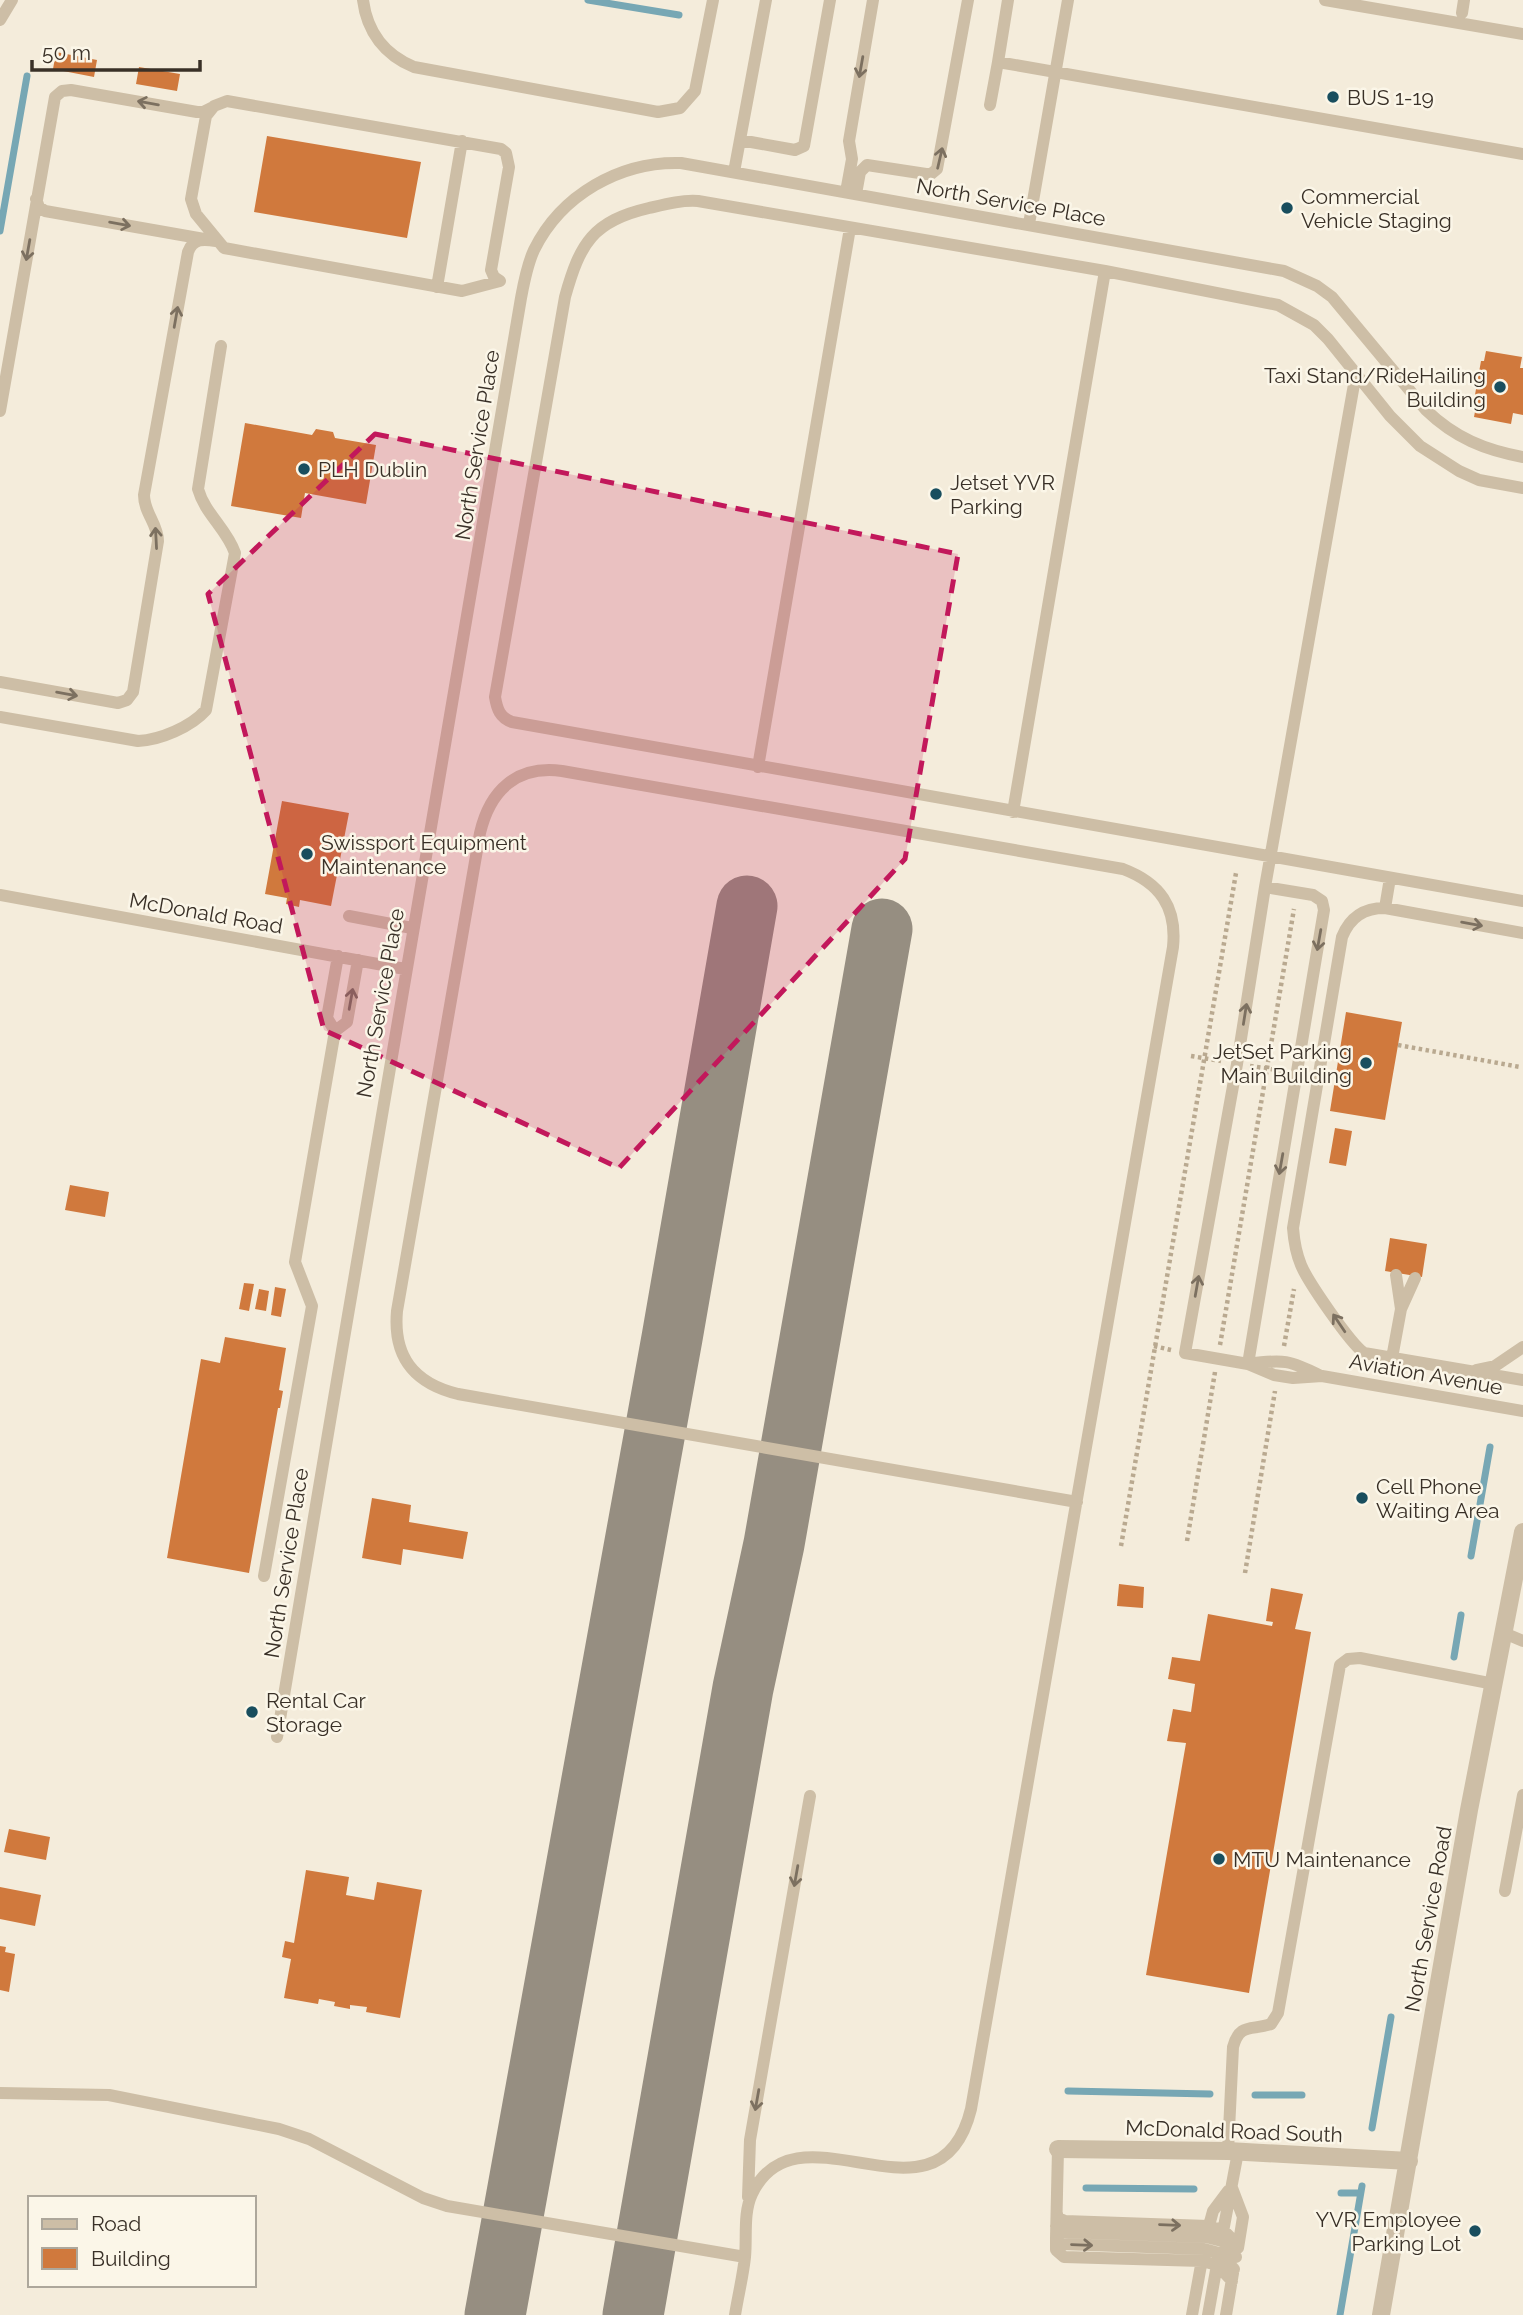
<svg xmlns="http://www.w3.org/2000/svg" width="1523" height="2315" viewBox="0 0 1523 2315" font-family="Raleway,sans-serif">
	<rect width="100%" height="100%" fill="#f4ecdb"/>
	<g fill="none" stroke-linecap="round" stroke-linejoin="round">
		<path stroke="#77a7b4" stroke-width="7" d="M 588,0 L 679,15
			M 0,231 L 27,76
			M 1471,1556 L 1490,1447
			M 1454,1657 L 1461,1615
			M 1068,2091 L 1210,2094
			M 1255,2095 L 1302,2095
			M 1372,2128 L 1391,2017
			M 1086,2188 L 1194,2189
			M 1341,2193 L 1360,2193
			M 1340,2315 L 1362,2186"/>
		<path stroke="#968e81" stroke-width="61" d="M 495,2315 L 672,1338 L 747,906
			M 633,2315 L 743,1688 L 774,1544 L 882,929"/>
	</g>
	<path fill="#d0793d" d="M 56,52 L 97,60 L 94,77 L 53,69 Z
		M 139,67 L 180,74 L 177,91 L 136,84 Z
		M 267,136 L 421,162 L 407,238 L 254,212 Z
		M 1486,351 L 1522,357 L 1520,368 L 1523,368 L 1523,415 L 1513,413 L 1511,424 L 1474,417 L 1476,406 L 1473,406 L 1481,361 L 1484,361 Z
		M 245,423 L 312,435 L 316,429 L 333,432 L 335,438 L 376,445 L 366,504 L 305,493 L 301,518 L 231,506 Z
		M 282,801 L 349,813 L 331,906 L 300,900 L 299,907 L 286,904 L 287,898 L 265,894 Z
		M 1346,1012 L 1402,1022 L 1385,1120 L 1330,1111 Z
		M 1335,1128 L 1352,1131 L 1346,1166 L 1329,1163 Z
		M 70,1185 L 109,1192 L 105,1217 L 65,1210 Z
		M 1390,1238 L 1427,1244 L 1422,1277 L 1385,1271 Z
		M 244,1283 L 254,1284 L 249,1311 L 239,1309 Z
		M 275,1287 L 286,1289 L 281,1317 L 271,1315 Z
		M 259,1289 L 269,1291 L 266,1311 L 255,1309 Z
		M 225,1337 L 286,1348 L 279,1390 L 283,1391 L 280,1408 L 278,1408 L 249,1573 L 167,1558 L 201,1359 L 220,1363 Z
		M 372,1498 L 411,1505 L 409,1522 L 468,1532 L 463,1559 L 403,1549 L 401,1565 L 362,1558 Z
		M 1119,1584 L 1144,1587 L 1143,1608 L 1117,1606 Z
		M 1271,1588 L 1303,1594 L 1295,1629 L 1311,1632 L 1249,1993 L 1146,1975 L 1186,1743 L 1167,1741 L 1173,1709 L 1191,1712 L 1195,1684 L 1168,1679 L 1172,1657 L 1200,1661 L 1208,1614 L 1272,1626 L 1273,1622 L 1266,1621 Z
		M 9,1829 L 50,1837 L 46,1860 L 4,1852 Z
		M 306,1870 L 349,1877 L 346,1895 L 374,1900 L 377,1882 L 422,1890 L 400,2018 L 366,2012 L 367,2007 L 350,2005 L 350,2009 L 334,2006 L 335,2002 L 319,1999 L 318,2004 L 284,1998 L 291,1959 L 282,1957 L 285,1941 L 294,1943 Z
		M 0,1887 L 41,1895 L 35,1926 L 0,1919 Z
		M 0,1946 L 6,1947 L 5,1952 L 15,1954 L 9,1992 L 0,1990 Z"/>
	<g fill="none" stroke-linecap="round" stroke-linejoin="round">
		<path stroke="#b9a990" stroke-width="4.5" stroke-dasharray="3.5 3.5" stroke-linecap="butt" d="M 1398,1045 L 1520,1067
			M 1191,1056 L 1221,1061
			M 1250,1066 L 1283,1071
			M 1220,1345 L 1294,909
			M 1154,1346 L 1171,1350
			M 1284,1346 L 1294,1289
			M 1187,1541 L 1215,1372
			M 1121,1546 L 1236,873
			M 1245,1573 L 1275,1391"/>
		<path stroke="#cdbea6" stroke-width="12" d="M 363,0 C 367,32 385,55 414,67 L 658,112 L 680,108 L 695,91 L 713,0
			M 1008,0 L 998,62 L 1523,154
			M 1325,0 L 1523,34
			M 1462,13 L 1464,0
			M 0,20 L 12,0
			M 227,101 L 501,149 L 506,153 L 509,167 L 491,270 L 494,277 L 500,281 L 462,291 L 224,248 L 196,214 L 191,199 L 206,116 L 214,106 Z
			M 990,105 L 998,62
			M 740,140 L 795,150 L 804,146 L 830,0
			M 734,172 L 766,0
			M 846,192 L 852,159 L 849,141 L 873,0
			M 856,194 L 860,172 L 867,165 L 926,174 L 931,174 L 937,169 L 968,0
			M 36,199 L 39,207 L 45,211 L 204,239
			M 1029,224 L 1068,0
			M 437,287 L 462,141
			M 0,411 L 55,97 L 62,91 L 71,90 L 197,112 L 203,112 L 213,107
			M 1523,488 L 1479,480 L 1459,471 L 1420,446 L 1390,416 L 1328,339 L 1314,325 L 1278,305 L 1105,271 L 698,201 C 681,200 666,204 649,208 C 593,221 580,243 565,297 L 495,697 C 497,709 500,718 512,722 L 1523,901
			M 0,682 L 118,703 L 127,700 L 133,692 L 158,541 C 158,524 144,513 144,495 L 188,252 C 193,238 204,239 216,241
			M 0,717 L 138,741 C 160,740 191,727 206,710 L 235,553 C 227,529 205,514 198,489 L 221,346
			M 758,767 L 850,228
			M 1013,812 L 1105,271
			M 1265,887 L 1356,373
			M 0,895 L 405,969
			M 1385,908 L 1390,878
			M 349,916 L 412,928
			M 1523,933 L 1385,908 C 1364,908 1350,917 1342,937 L 1293,1228 C 1294,1241 1296,1253 1301,1265 C 1308,1282 1350,1343 1364,1353 L 1523,1380
			M 338,956 L 327,1018 L 335,1031 L 347,1022 L 358,960
			M 1396,1275 L 1401,1309
			M 1392,1358 L 1401,1309 L 1415,1278
			M 1248,1364 L 1324,910 L 1322,901 L 1313,895 L 1265,887 L 1237,1064 L 1185,1353 L 1248,1364 L 1274,1375 L 1293,1378 L 1322,1376 L 1523,1411
			M 1248,1364 C 1283,1359 1290,1360 1321,1376
			M 1476,1370 L 1495,1366 L 1523,1347
			M 264,1576 L 312,1306 L 295,1262 L 335,1031
			M 1504,1633 L 1523,1641
			M 277,1737 C 357,1257 440,777 521,298 C 524,282 527,265 534,250 C 561,195 620,161 681,163 L 1284,271 L 1317,286 L 1332,297 L 1426,410 C 1455,438 1485,450 1523,457
			M 1505,1891 L 1523,1795
			M 0,2093 L 109,2095 L 279,2129 L 309,2139 L 423,2198 L 447,2206 L 745,2257
			M 1058,2149 L 1056,2238 L 1061,2244 L 1204,2249 L 1219,2253 L 1234,2269
			M 1228,2151 L 1233,2047 C 1240,2022 1252,2031 1271,2024 L 1278,2013 L 1340,1665 L 1348,1659 L 1360,1658 L 1494,1684
			M 1232,2188 L 1243,2217 L 1238,2248
			M 748,2197 L 750,2140 L 810,1796
			M 1057,2214 L 1058,2218 L 1065,2221 L 1208,2226 L 1223,2230 L 1238,2245
			M 1056,2226 L 1064,2232 L 1206,2237 L 1222,2241 L 1236,2257
			M 1207,2233 L 1213,2211 L 1228,2191
			M 1222,2237 L 1238,2152
			M 1056,2238 L 1056,2250 L 1064,2257 L 1202,2261 L 1217,2265 L 1232,2281
			M 735,2315 C 738,2296 743,2276 745,2257 C 747,2237 743,2213 752,2194 C 798,2096 939,2240 971,2109 L 1062,1585 C 1099,1372 1136,1160 1173,947 C 1177,907 1160,883 1123,869 L 562,771 C 517,765 490,790 480,833 L 397,1311 C 393,1356 413,1383 458,1394 L 1077,1502
			M 1192,2315 L 1203,2254
			M 1208,2315 L 1218,2259
			M 1226,2315 L 1233,2273"/>
		<path stroke="#cdbea6" stroke-width="18" d="M 1058,2149 L 1228,2151 L 1409,2161
			M 1381,2315 L 1469,1810 L 1523,1532"/>
	</g>
	<defs><path id="oneway-shaft" d="M-6 0H5M1.5-3L5.5 0L1.5 3" fill="none" stroke-width="1.6" stroke-linecap="round" stroke-linejoin="round" transform="scale(1.75)"/></defs>
	<g stroke="#7c7060">
		<use href="#oneway-shaft" transform="translate(861 67) rotate(100)"/>
		<use href="#oneway-shaft" transform="translate(148 103) rotate(-170)"/>
		<use href="#oneway-shaft" transform="translate(940 158) rotate(-77)"/>
		<use href="#oneway-shaft" transform="translate(120 224) rotate(10)"/>
		<use href="#oneway-shaft" transform="translate(28 250) rotate(100)"/>
		<use href="#oneway-shaft" transform="translate(176 317) rotate(-80)"/>
		<use href="#oneway-shaft" transform="translate(156 538) rotate(-93)"/>
		<use href="#oneway-shaft" transform="translate(67 694) rotate(10)"/>
		<use href="#oneway-shaft" transform="translate(1472 924) rotate(10)"/>
		<use href="#oneway-shaft" transform="translate(1319 940) rotate(100)"/>
		<use href="#oneway-shaft" transform="translate(351 999) rotate(-80)"/>
		<use href="#oneway-shaft" transform="translate(1245 1014) rotate(-81)"/>
		<use href="#oneway-shaft" transform="translate(1281 1164) rotate(100)"/>
		<use href="#oneway-shaft" transform="translate(1197 1286) rotate(-80)"/>
		<use href="#oneway-shaft" transform="translate(1339 1323) rotate(-124)"/>
		<use href="#oneway-shaft" transform="translate(796 1876) rotate(100)"/>
		<use href="#oneway-shaft" transform="translate(757 2100) rotate(100)"/>
		<use href="#oneway-shaft" transform="translate(1170 2225) rotate(2)"/>
		<use href="#oneway-shaft" transform="translate(1082 2245) rotate(2)"/>
	</g>
	<path fill="#c2185b" fill-opacity="0.2" stroke="#c2185b" stroke-width="5" stroke-dasharray="14 9" stroke-linejoin="round" d="M 375,434 L 958,554 L 905,859 L 619,1168 L 324,1030 L 208,594 Z"/>
	<g fill="#194e5e" stroke="#fbf6e8" stroke-width="2.5">
		<circle cx="1333" cy="97" r="7"/>
		<circle cx="1287" cy="208" r="7"/>
		<circle cx="1500" cy="387" r="7"/>
		<circle cx="304" cy="469" r="7"/>
		<circle cx="936" cy="494" r="7"/>
		<circle cx="307" cy="854" r="7"/>
		<circle cx="1366" cy="1063" r="7"/>
		<circle cx="1362" cy="1498" r="7"/>
		<circle cx="252" cy="1712" r="7"/>
		<circle cx="1219" cy="1859" r="7"/>
		<circle cx="1475" cy="2231" r="7"/>
	</g>
	<g text-anchor="middle" dominant-baseline="central" stroke-width="5" stroke-linejoin="round" paint-order="stroke">
		<g font-size="21" fill="#393027" stroke="#fbf6e8" text-anchor="start">
			<text x="1347" y="97">BUS 1-19</text>
			<text x="1301" y="196">Commercial<tspan x="1301" dy="24">Vehicle Staging</tspan></text>
			<text x="1486" y="375" text-anchor="end">Taxi Stand/RideHailing<tspan x="1486" dy="24">Building</tspan></text>
			<text x="318" y="469">PLH Dublin</text>
			<text x="950" y="482">Jetset YVR<tspan x="950" dy="24">Parking</tspan></text>
			<text x="321" y="842">Swissport Equipment<tspan x="321" dy="24">Maintenance</tspan></text>
			<text x="1352" y="1051" text-anchor="end">JetSet Parking<tspan x="1352" dy="24">Main Building</tspan></text>
			<text x="1376" y="1486">Cell Phone<tspan x="1376" dy="24">Waiting Area</tspan></text>
			<text x="266" y="1700">Rental Car<tspan x="266" dy="24">Storage</tspan></text>
			<text x="1233" y="1859">MTU Maintenance</text>
			<text x="1461" y="2219" text-anchor="end">YVR Employee<tspan x="1461" dy="24">Parking Lot</tspan></text>
		</g>
		<g font-size="21" fill="#393027" stroke="#fbf6e8">
			<text transform="translate(1011 202) rotate(10)">North Service Place</text>
			<text transform="translate(477 445) rotate(-81)">North Service Place</text>
			<text transform="translate(206 913) rotate(10)">McDonald Road</text>
			<text transform="translate(380 1003) rotate(-80)">North Service Place</text>
			<text transform="translate(1426 1374) rotate(10)">Aviation Avenue</text>
			<text transform="translate(286 1563) rotate(-81)">North Service Place</text>
			<text transform="translate(1428 1919) rotate(-80)">North Service Road</text>
			<text transform="translate(1234 2131) rotate(2)">McDonald Road South</text>
		</g>
	</g>
	<rect x="28" y="2196" width="228" height="91" fill="#fbf6e8" stroke="#ada79b" stroke-width="2"/>
	<rect x="42" y="2219" width="35" height="10" fill="#cdbea6" stroke="#ada79b" stroke-width="2"/>
	<text x="91" y="2231" font-size="21" fill="#393027">Road</text>
	<rect x="42" y="2248" width="35" height="21" fill="#d0793d" stroke="#ada79b" stroke-width="2"/>
	<text x="91" y="2266" font-size="21" fill="#393027">Building</text>
	<path d="M32 60v10h168v-10" fill="none" stroke="#393027" stroke-width="3.5"/>
	<text x="42" y="60" font-size="21" fill="#393027" stroke="#fbf6e8" stroke-width="5" paint-order="stroke">50 m</text>
</svg>
